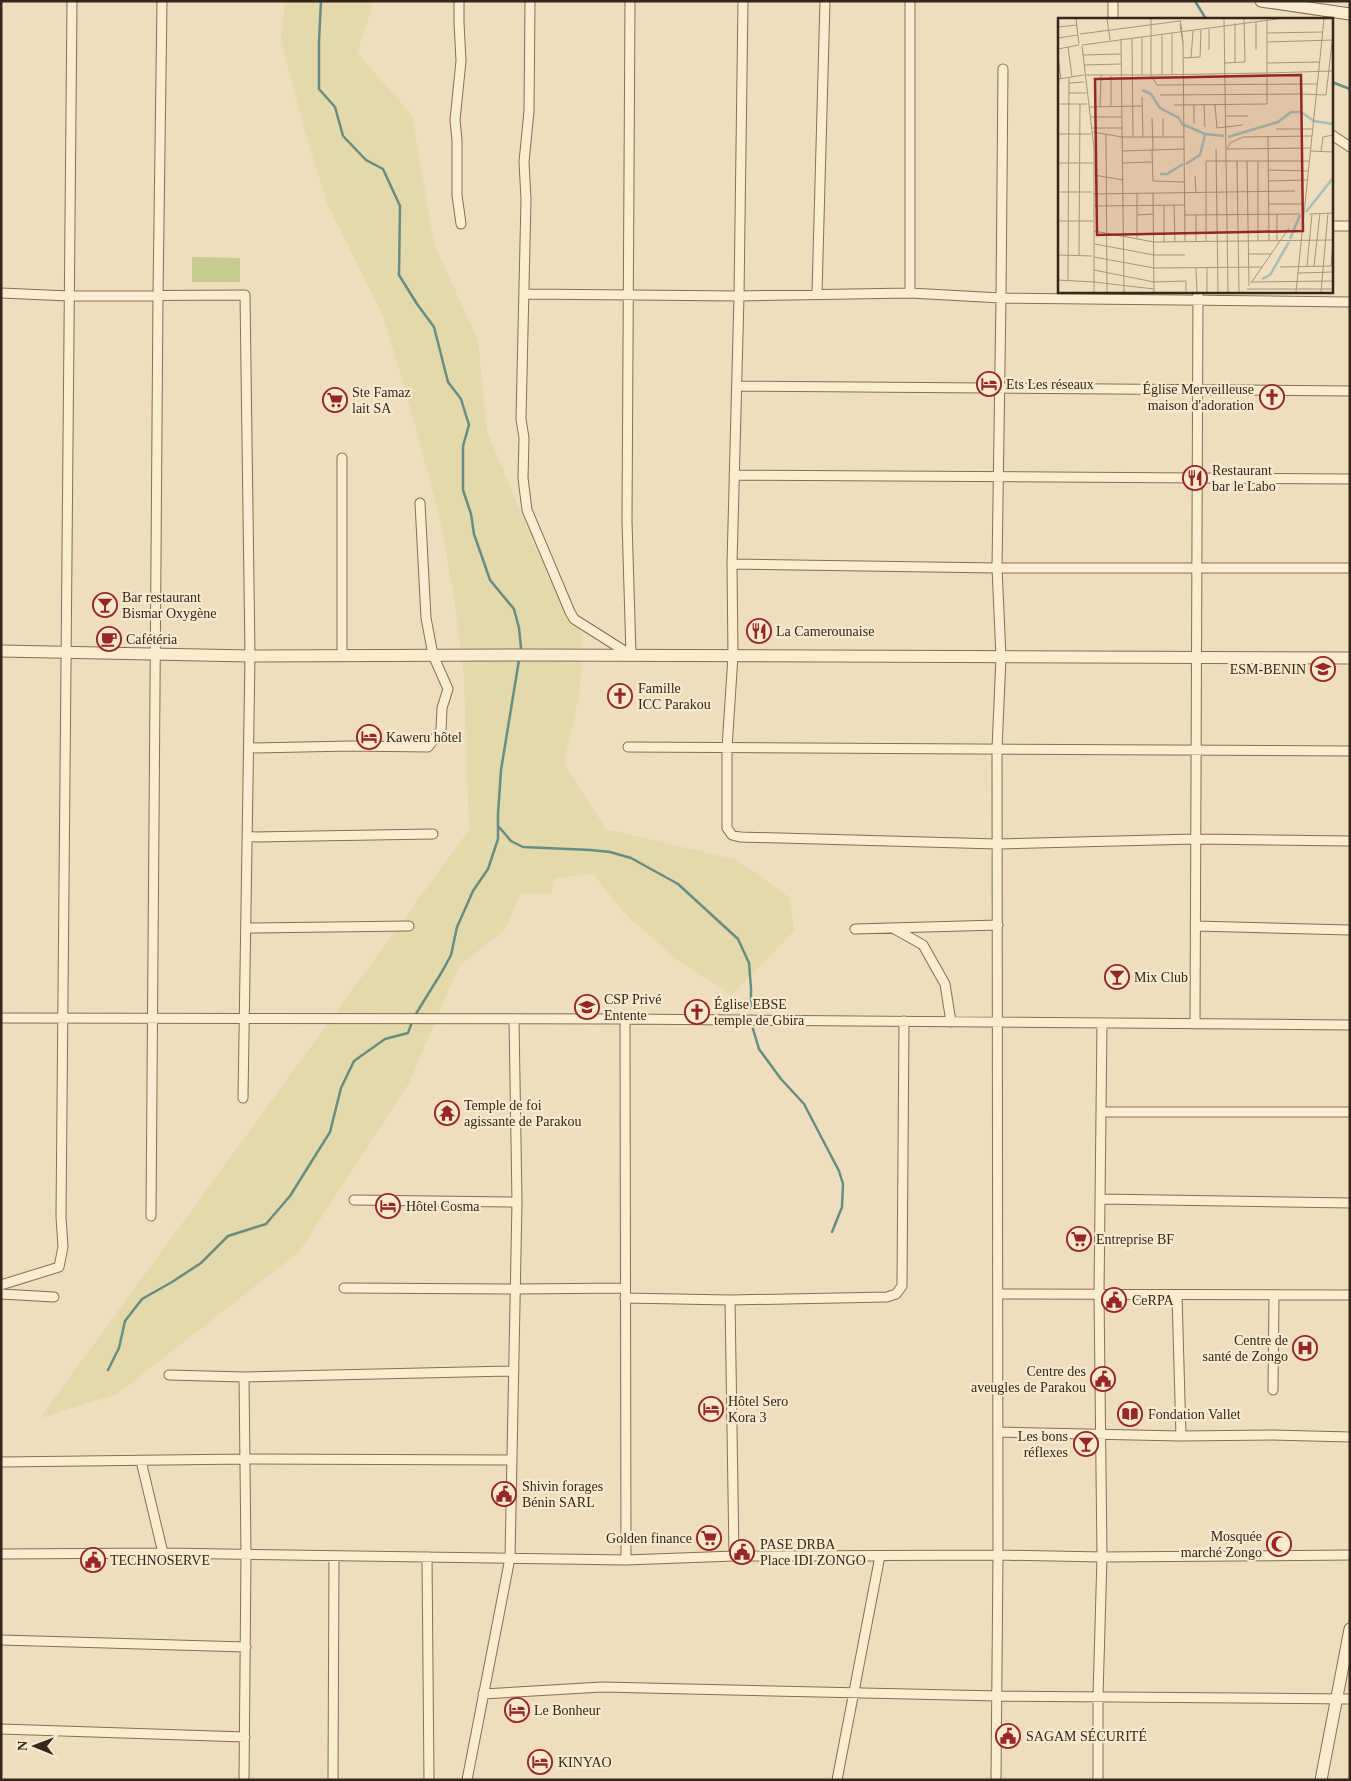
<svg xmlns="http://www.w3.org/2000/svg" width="1351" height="1781" viewBox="0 0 1351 1781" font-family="'Times New Roman',serif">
	<rect width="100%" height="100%" fill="#eedebd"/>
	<path fill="#e4d9aa" d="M 285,1 L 374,1 L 357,53 L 412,115 L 434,244 L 478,340 L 487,431 L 536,549 L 582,635 L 580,691 L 564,764 L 606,829 L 737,860 L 790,898 L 794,931 L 732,995 L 680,962 L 627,916 L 593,874 L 554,878 L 551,893 L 520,894 L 505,930 L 459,966 L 409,1083 L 299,1252 L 117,1394 L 40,1418 L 469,830 L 464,679 L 454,596 L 439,515 L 406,392 L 383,316 L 327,203 L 306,135 L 281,41 Z"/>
	<path fill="#c7cc91" d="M 192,257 L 240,258 L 240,282 L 192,282 Z"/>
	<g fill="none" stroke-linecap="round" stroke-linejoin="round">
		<path stroke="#688d83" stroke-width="2.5" d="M 321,1 L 319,41 L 319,89 L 335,107 L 343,136 L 366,160 L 383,169 L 400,206 L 399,275 L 417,304 L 434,327 L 448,382 L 461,399 L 469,425 L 463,446 L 463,490 L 471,514 L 474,534 L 490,580 L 514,609 L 519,628 L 521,647 L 520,652
			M 1195,1 L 1206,19
			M 1332,82 L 1350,89
			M 499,827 L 511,841 L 523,847 L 591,850 L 610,852 L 631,858 L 678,884 L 738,939 L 749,963 L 751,988 L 751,1009
			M 414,1017 L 443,970 L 451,955 L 457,927 L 473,891 L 488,869 L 498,839 L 498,814 L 501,770 L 519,660
			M 753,1029 L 759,1049 L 781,1079 L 804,1104 L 839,1171 L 843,1184 L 842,1207 L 832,1232
			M 108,1370 L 119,1348 L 125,1321 L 142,1299 L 172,1282 L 201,1263 L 228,1236 L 266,1224 L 290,1196 L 330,1132 L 341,1088 L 354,1061 L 385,1039 L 408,1033 L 412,1022"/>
		<defs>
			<path id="minor" d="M 459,1 L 459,23 L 461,61 L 455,120 L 457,140 L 457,195 L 461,224
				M 530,1 L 529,111 L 524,162 L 526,199 L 521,419 L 524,438 L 523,478 L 527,510 L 570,612 L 574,619 L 631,655
				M 630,1 L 627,521 L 631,655
				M 743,1 L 739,296 L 732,564 L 733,656 L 727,748 L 727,828 L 732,835 L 740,837 L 997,844 L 1196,839 L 1350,841
				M 910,1 L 910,293
				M 1113,19 L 1113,1
				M 1332,135 L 1350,147
				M 1332,226 L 1350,226
				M 1,293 L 69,296 L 245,295 L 250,656 L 243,1098
				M 817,293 L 825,1
				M 525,294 L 739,296 L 910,293 L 1001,298 L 1350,302
				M 737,386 L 1350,391
				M 734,475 L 1350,479
				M 732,564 L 997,568 L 1350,568
				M 342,656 L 342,458
				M 628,747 L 1350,751
				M 249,748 L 351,746 L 428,747 L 441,730 L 442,708 L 448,689 L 433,655 L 426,618 L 420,503
				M 247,837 L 433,834
				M 1196,926 L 1350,930
				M 246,928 L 409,926
				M 893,928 L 923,945 L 945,984 L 951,1022
				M 855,929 L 998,925
				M 1,1018 L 625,1019 L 1350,1025
				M 625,1019 L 626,1560
				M 1195,1024 L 1198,291
				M 1101,1112 L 1350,1112
				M 1100,1199 L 1350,1203
				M 354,1200 L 517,1202
				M 151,1216 L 158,295 L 162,1
				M 1,1285 L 59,1267 L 63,1247 L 61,1217 L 72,1
				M 344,1288 L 516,1289 L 625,1288
				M 1,1294 L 54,1297
				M 998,1294 L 1350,1295
				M 1177,1295 L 1181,1436
				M 625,1298 L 730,1300 L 887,1297 L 896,1294 L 902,1286 L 904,1021
				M 730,1300 L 734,1556
				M 169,1375 L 244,1377 L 514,1371
				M 1273,1390 L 1274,1295
				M 998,1432 L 1181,1436 L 1272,1435 L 1350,1437
				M 141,1461 L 163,1553
				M 1,1462 L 245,1459 L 512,1460
				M 1,1554 L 163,1553 L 626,1560 L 734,1556 L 998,1555 L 1102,1557 L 1350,1555
				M 427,1557 L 429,1780
				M 1,1640 L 246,1647
				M 483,1694 L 602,1687 L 998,1696 L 1350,1699
				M 1,1729 L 245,1737
				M 244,1780 L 246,1555 L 244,1377
				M 333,1780 L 334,1556
				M 467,1780 L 510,1558 L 517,1202 L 514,1019
				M 837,1780 L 880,1556
				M 996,1780 L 998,1555 L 997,749 L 1001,657 L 997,568 L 1001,298 L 1003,69
				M 1098,1780 L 1098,1696 L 1102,1557 L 1099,1294 L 1102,1023"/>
			<path id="tertiary" d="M 1261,1 L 1350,14
				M 1,651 L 250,656 L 527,655 L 1350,658
				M 1321,1780 L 1350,1629"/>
		</defs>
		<use href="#minor" stroke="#876e56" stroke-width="11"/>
		<use href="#tertiary" stroke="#876e56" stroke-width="13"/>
		<use href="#minor" stroke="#f9ecd0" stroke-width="9"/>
		<use href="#tertiary" stroke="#f9ecd0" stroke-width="11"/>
	</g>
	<defs>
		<symbol id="hotel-ring" viewBox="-11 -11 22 22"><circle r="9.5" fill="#f6e9cd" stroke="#972529" stroke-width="1.5"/><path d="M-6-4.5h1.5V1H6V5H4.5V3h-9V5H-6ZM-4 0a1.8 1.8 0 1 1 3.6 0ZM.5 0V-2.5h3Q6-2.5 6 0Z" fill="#972529"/></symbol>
		<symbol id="church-ring" viewBox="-11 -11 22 22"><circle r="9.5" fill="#f6e9cd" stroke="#972529" stroke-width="1.5"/><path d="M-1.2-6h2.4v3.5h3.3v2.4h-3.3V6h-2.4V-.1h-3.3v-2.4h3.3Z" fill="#972529"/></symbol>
		<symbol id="supermarket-ring" viewBox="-11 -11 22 22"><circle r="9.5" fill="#f6e9cd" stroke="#972529" stroke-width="1.5"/><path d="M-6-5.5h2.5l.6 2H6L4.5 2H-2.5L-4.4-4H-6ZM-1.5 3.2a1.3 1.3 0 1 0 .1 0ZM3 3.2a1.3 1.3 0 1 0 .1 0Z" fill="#972529"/></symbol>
		<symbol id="restaurant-ring" viewBox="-11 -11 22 22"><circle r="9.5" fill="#f6e9cd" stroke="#972529" stroke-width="1.5"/><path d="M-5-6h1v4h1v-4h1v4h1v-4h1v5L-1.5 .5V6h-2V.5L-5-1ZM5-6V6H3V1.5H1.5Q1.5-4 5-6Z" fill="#972529"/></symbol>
		<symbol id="bar-ring" viewBox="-11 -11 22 22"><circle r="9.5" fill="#f6e9cd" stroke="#972529" stroke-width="1.5"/><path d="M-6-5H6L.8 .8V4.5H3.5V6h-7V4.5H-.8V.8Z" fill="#972529"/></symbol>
		<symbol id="cafe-ring" viewBox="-11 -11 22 22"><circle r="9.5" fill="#f6e9cd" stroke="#972529" stroke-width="1.5"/><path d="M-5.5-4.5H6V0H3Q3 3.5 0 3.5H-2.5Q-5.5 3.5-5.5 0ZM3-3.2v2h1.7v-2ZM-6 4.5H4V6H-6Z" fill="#972529"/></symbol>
		<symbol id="school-ring" viewBox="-11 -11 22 22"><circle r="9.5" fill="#f6e9cd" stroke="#972529" stroke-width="1.5"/><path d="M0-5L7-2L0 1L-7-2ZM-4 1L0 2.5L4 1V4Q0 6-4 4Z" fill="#972529"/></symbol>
		<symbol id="temple-ring" viewBox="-11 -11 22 22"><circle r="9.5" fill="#f6e9cd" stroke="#972529" stroke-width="1.5"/><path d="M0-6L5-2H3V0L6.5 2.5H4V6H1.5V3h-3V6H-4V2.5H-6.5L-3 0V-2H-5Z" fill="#972529"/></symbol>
		<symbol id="civic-ring" viewBox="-11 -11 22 22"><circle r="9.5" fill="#f6e9cd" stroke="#972529" stroke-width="1.5"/><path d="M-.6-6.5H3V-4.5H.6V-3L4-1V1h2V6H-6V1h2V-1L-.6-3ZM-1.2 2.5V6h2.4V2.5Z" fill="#972529"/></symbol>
		<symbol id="hospital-ring" viewBox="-11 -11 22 22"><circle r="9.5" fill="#f6e9cd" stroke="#972529" stroke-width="1.5"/><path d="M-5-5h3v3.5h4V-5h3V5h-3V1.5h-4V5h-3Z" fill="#972529"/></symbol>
		<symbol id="library-ring" viewBox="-11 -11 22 22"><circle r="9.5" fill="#f6e9cd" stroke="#972529" stroke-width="1.5"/><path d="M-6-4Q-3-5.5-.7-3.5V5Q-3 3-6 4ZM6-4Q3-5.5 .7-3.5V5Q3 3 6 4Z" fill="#972529"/></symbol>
		<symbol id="mosque-ring" viewBox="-11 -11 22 22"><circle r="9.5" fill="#f6e9cd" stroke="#972529" stroke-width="1.5"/><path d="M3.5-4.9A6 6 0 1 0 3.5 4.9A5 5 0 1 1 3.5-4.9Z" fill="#972529"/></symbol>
	</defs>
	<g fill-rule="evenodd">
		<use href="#hotel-ring" x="975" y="370" width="28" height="28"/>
		<use href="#church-ring" x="1258" y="383" width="28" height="28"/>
		<use href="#supermarket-ring" x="321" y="386" width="28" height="28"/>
		<use href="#restaurant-ring" x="1181" y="464" width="28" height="28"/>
		<use href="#bar-ring" x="91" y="591" width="28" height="28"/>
		<use href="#restaurant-ring" x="745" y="617" width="28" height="28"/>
		<use href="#cafe-ring" x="95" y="625" width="28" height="28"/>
		<use href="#school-ring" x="1309" y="655" width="28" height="28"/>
		<use href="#church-ring" x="606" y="682" width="28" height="28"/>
		<use href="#hotel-ring" x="355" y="723" width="28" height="28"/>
		<use href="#bar-ring" x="1103" y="963" width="28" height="28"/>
		<use href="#school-ring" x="573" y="993" width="28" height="28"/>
		<use href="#church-ring" x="683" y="998" width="28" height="28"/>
		<use href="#temple-ring" x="433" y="1099" width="28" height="28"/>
		<use href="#hotel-ring" x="374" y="1192" width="28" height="28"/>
		<use href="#supermarket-ring" x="1065" y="1225" width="28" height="28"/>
		<use href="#civic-ring" x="1100" y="1286" width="28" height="28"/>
		<use href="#hospital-ring" x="1291" y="1334" width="28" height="28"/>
		<use href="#civic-ring" x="1089" y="1365" width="28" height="28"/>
		<use href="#hotel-ring" x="697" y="1395" width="28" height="28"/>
		<use href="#library-ring" x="1116" y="1400" width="28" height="28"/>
		<use href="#bar-ring" x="1072" y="1430" width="28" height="28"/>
		<use href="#civic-ring" x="490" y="1480" width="28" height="28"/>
		<use href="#supermarket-ring" x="695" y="1524" width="28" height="28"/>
		<use href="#mosque-ring" x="1265" y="1530" width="28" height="28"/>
		<use href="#civic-ring" x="728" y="1538" width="28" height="28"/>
		<use href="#civic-ring" x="79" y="1546" width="28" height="28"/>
		<use href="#hotel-ring" x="503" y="1696" width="28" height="28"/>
		<use href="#civic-ring" x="994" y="1722" width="28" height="28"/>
		<use href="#hotel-ring" x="526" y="1748" width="28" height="28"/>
	</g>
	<g text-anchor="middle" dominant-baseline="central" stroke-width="4.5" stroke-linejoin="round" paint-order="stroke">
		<g font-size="14" fill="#35271b" stroke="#f6e9cd" text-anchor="start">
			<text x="1006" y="384">Ets Les réseaux</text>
			<text x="1254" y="389" text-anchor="end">Église Merveilleuse<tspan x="1254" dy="16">maison d'adoration</tspan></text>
			<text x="352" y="392">Ste Famaz<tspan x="352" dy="16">lait SA</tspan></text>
			<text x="1212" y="470">Restaurant<tspan x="1212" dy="16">bar le Labo</tspan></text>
			<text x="122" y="597">Bar restaurant<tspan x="122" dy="16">Bismar Oxygène</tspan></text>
			<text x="776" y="631">La Camerounaise</text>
			<text x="126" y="639">Cafétéria</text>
			<text x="1306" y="669" text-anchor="end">ESM-BENIN</text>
			<text x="638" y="688">Famille<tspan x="638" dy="16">ICC Parakou</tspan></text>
			<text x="386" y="737">Kaweru hôtel</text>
			<text x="1134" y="977">Mix Club</text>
			<text x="604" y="999">CSP Privé<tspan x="604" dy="16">Entente</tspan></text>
			<text x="714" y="1004">Église EBSE<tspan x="714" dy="16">temple de Gbira</tspan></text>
			<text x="464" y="1105">Temple de foi<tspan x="464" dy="16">agissante de Parakou</tspan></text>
			<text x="406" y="1206">Hôtel Cosma</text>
			<text x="1096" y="1239">Entreprise BF</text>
			<text x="1132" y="1300">CeRPA</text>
			<text x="1288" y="1340" text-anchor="end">Centre de<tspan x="1288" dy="16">santé de Zongo</tspan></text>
			<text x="1086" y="1371" text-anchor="end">Centre des<tspan x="1086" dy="16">aveugles de Parakou</tspan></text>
			<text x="728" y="1401">Hôtel Sero<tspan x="728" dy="16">Kora 3</tspan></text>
			<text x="1148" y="1414">Fondation Vallet</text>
			<text x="1068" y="1436" text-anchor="end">Les bons<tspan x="1068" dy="16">réflexes</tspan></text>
			<text x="522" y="1486">Shivin forages<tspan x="522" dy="16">Bénin SARL</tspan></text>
			<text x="1262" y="1536" text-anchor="end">Mosquée<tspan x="1262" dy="16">marché Zongo</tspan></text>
			<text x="692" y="1538" text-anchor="end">Golden finance</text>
			<text x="760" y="1544">PASE DRBA<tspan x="760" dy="16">Place IDI ZONGO</tspan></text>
			<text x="110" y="1560">TECHNOSERVE</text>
			<text x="534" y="1710">Le Bonheur</text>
			<text x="1026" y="1736">SAGAM SÉCURITÉ</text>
			<text x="558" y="1762">KINYAO</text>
		</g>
	</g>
	<g transform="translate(1058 18)">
		<rect width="275" height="275" fill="#eedebd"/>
		<path fill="none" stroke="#a1c0b6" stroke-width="2.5" d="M 84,72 L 93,76 L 102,90 L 121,100 L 124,106 L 147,116 L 166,118M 170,119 L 220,104 L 233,94 L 243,94 L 256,103 L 275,106M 128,146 L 142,137 L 147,117M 102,156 L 109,156 L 125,146M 248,194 L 275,160M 232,221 L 242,197M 204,261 L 212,257 L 231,224"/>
		<path fill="none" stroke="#a4957c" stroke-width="1" d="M 18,1 L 21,26M 49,1 L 52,22M 166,1 L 170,274M 122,2 L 124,14 L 125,25 L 122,6M 198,4 L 198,32M 0,9 L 19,7M 151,11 L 151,32M 209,15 L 264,14M 22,16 L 122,3M 114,16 L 114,56M 104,17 L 104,57M 0,20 L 20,17M 84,20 L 84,57M 63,21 L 66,274M 74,21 L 75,119M 209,24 L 275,22M 125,25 L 127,224M 24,27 L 219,1M 24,28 L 36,130 L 36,274M 10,29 L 14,59M 0,31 L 21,27M 25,37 L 63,36M 0,39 L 3,61M 125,40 L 142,39 L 143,12M 133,40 L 135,13M 167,45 L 187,44 L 186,1M 177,45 L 177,5M 209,45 L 261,44M 26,47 L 63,46M 28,57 L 93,57 L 93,1M 93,57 L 99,67 L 259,66M 93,57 L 209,55 L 209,2M 0,61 L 26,57M 11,65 L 26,64M 11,75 L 28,75M 0,76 L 1,61M 244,76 L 268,77 L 275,16M 102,77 L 244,76 L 243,65M 84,79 L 85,119M 0,86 L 29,86M 116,87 L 209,86 L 209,55 L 275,53M 136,87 L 136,106M 146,87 L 147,109M 157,87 L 159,110 L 185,107M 31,89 L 84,88M 42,89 L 43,57M 53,89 L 53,58M 168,98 L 190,98M 33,99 L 63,99M 94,100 L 95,132M 105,100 L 105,119M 34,110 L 64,110M 218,111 L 254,111M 35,114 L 64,119 L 126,119M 0,116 L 33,116M 48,116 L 49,274M 210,118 L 211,223M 158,131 L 160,274M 169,131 L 172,125 L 185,119 L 254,118M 169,131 L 252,130M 94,132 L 95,163 L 126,164M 64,133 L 126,131M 252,133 L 275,134M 263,133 L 265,119 L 275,117M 179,143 L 181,274M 189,143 L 191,268M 200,143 L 200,223M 0,145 L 35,145M 64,145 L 94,144M 210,152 L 250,153M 36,157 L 65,162M 137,158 L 138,174M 211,163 L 249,162M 0,174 L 34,174M 79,175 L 79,221M 95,175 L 96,274M 35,176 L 237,173M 210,186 L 247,186M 106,187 L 106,224M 116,187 L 117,224M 36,188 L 127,187M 219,196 L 219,222M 251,196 L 275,195M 79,197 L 95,196M 127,197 L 242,196M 0,203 L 35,203M 36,213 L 96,224 L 275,222M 138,223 L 138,197M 148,223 L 148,143 L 251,143M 37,226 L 96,237 L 127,237M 190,236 L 213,236M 0,237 L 34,238M 21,237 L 22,86M 36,239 L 96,250 L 204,249M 249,248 L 254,196M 256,248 L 262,195M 273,248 L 275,222M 222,249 L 275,248M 138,250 L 139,274M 36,252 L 96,264 L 128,263 L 128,274M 240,255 L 275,254M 0,262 L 36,264M 10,262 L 11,60M 36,264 L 96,271M 194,264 L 275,263M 193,265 L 231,210M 189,271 L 275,271M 149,274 L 149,250M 238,274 L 266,1M 263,274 L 270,195"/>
		<path fill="#972529" fill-opacity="0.15" stroke="#972529" stroke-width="2.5" d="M 243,57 L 245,213 L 39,217 L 37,61 Z"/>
		<rect width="275" height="275" fill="none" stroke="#35271b" stroke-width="2.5"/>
	</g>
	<rect width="1351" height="1781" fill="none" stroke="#35271b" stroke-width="5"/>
	<g transform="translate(35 1746) rotate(271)" stroke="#f6e9cd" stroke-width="4" paint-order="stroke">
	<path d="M0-4L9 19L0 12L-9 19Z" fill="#35271b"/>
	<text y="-8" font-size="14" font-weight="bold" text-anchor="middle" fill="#35271b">N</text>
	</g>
</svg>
